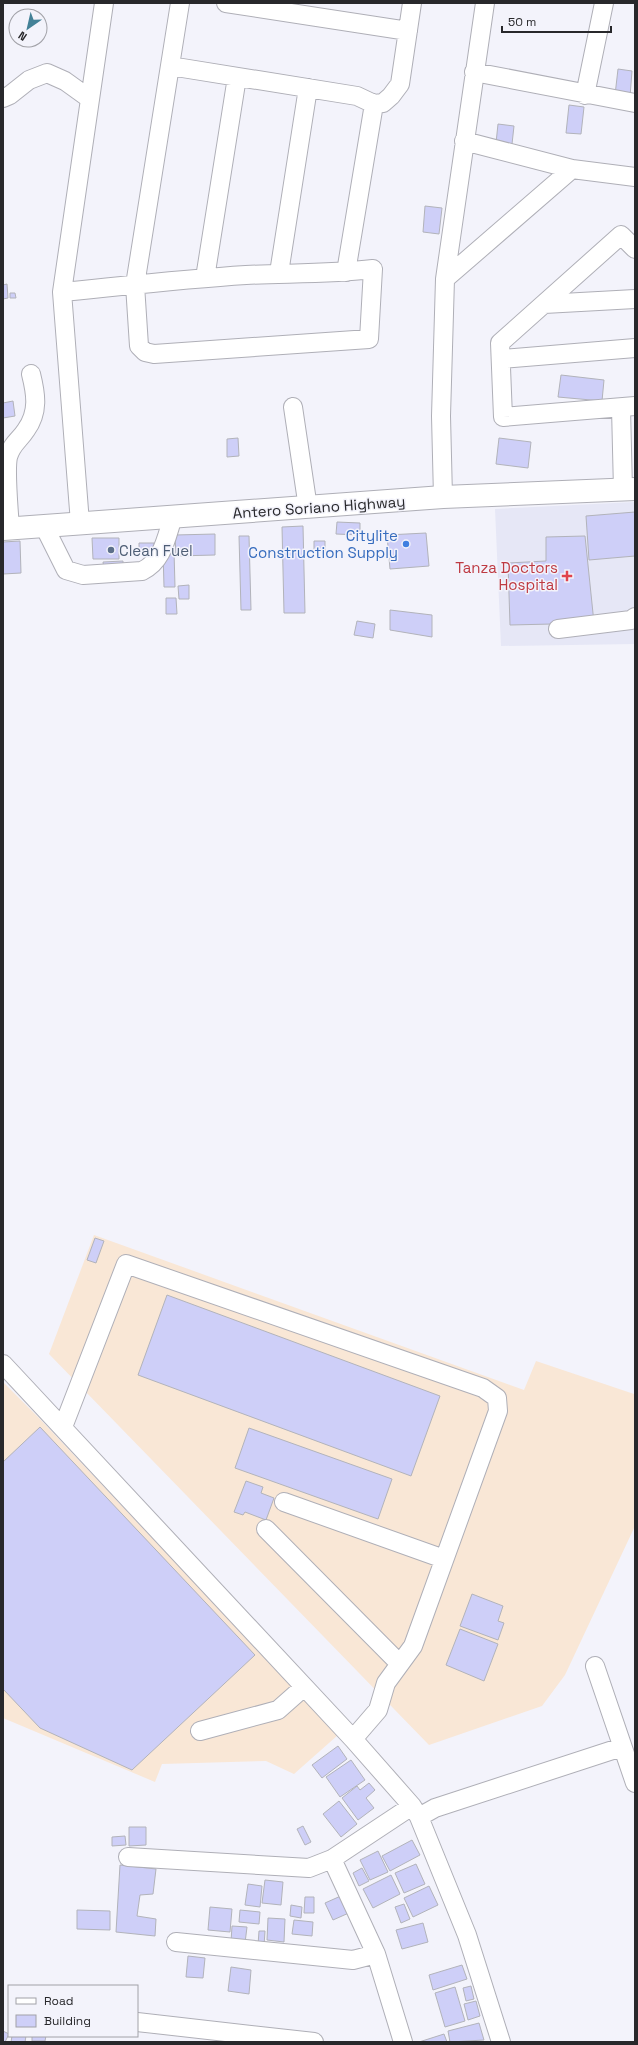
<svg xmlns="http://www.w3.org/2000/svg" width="638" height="2045" viewBox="0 0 638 2045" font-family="'Space Grotesk',sans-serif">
	<rect width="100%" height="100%" fill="#f3f3fb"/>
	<path fill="#f9e7d6" d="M 94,1235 L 524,1390 L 536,1361 L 634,1394 L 635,1526 L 565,1675 L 542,1706 L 429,1745 L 49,1354 Z
		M 3,1382 L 39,1418 L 338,1735 L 294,1774 L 266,1761 L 162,1764 L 155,1782 L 3,1718 Z"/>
	<path fill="#e6e7f6" d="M 635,502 L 635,644 L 501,646 L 495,509 Z"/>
	<path fill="#cecff8" stroke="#b2b3ba" d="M 618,69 L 632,71 L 630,97 L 615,95 Z
		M 569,105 L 584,107 L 581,134 L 566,133 Z
		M 498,124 L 514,126 L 512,144 L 496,143 Z
		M 425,206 L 442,208 L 439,234 L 423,232 Z
		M 7,284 L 8,298 L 3,299 L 3,285 Z
		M 10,293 L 15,293 L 16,298 L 10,298 Z
		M 561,375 L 604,380 L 602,401 L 558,397 Z
		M 13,401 L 15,416 L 3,418 L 3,403 Z
		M 238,438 L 239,456 L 227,457 L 227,439 Z
		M 499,438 L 531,442 L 528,468 L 496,464 Z
		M 635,512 L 635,556 L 589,560 L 586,516 Z
		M 337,522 L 360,523 L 360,535 L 336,534 Z
		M 303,526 L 305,613 L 284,613 L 282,527 Z
		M 426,533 L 429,566 L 390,569 L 387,535 Z
		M 215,534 L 215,555 L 176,556 L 175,535 Z
		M 239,536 L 249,536 L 251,610 L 241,610 Z
		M 585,536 L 594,623 L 510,625 L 508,563 L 546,561 L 546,537 Z
		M 92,538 L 119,538 L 119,559 L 93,559 Z
		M 20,541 L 21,573 L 3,574 L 3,542 Z
		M 314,541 L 325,541 L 325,552 L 314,551 Z
		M 139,543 L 154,543 L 155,551 L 139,551 Z
		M 163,551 L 174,551 L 175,587 L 164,587 Z
		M 123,561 L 123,568 L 104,569 L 103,562 Z
		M 189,585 L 189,599 L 179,599 L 178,586 Z
		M 166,598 L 176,598 L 177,614 L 166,614 Z
		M 390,610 L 432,615 L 432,637 L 390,630 Z
		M 357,621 L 375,624 L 373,638 L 354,635 Z
		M 95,1238 L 104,1241 L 96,1263 L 87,1260 Z
		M 167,1295 L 440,1396 L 411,1476 L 138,1375 Z
		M 40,1427 L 255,1655 L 132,1770 L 40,1728 L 3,1689 L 3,1462 Z
		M 249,1428 L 392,1479 L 378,1519 L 235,1468 Z
		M 246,1481 L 263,1487 L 261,1493 L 274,1498 L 266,1520 L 245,1512 L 243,1515 L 234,1512 Z
		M 472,1594 L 503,1606 L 498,1621 L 504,1623 L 498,1640 L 460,1626 Z
		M 460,1629 L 498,1644 L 484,1681 L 446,1665 Z
		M 338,1746 L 347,1759 L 322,1778 L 312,1765 Z
		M 351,1760 L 365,1780 L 340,1797 L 326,1777 Z
		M 369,1783 L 375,1790 L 366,1798 L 374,1808 L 358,1820 L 342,1798 L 357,1786 L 360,1790 Z
		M 339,1801 L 357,1824 L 341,1837 L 323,1814 Z
		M 303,1826 L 311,1842 L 305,1845 L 297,1829 Z
		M 129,1827 L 146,1827 L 146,1845 L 129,1846 Z
		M 125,1836 L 126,1845 L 112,1846 L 112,1837 Z
		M 412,1840 L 420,1855 L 390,1871 L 382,1856 Z
		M 378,1851 L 388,1872 L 370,1880 L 360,1860 Z
		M 416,1864 L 425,1884 L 404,1893 L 395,1873 Z
		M 120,1865 L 156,1869 L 153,1894 L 140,1895 L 137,1916 L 156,1919 L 155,1936 L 116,1932 Z
		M 362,1868 L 369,1881 L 359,1886 L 353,1873 Z
		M 391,1875 L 400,1894 L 373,1908 L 363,1889 Z
		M 265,1880 L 283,1882 L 281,1905 L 262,1903 Z
		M 248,1884 L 262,1886 L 260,1907 L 245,1905 Z
		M 429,1886 L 438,1905 L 413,1917 L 404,1898 Z
		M 343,1895 L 351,1912 L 333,1920 L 325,1903 Z
		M 305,1897 L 314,1897 L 314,1913 L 304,1913 Z
		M 404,1904 L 410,1919 L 401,1923 L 395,1907 Z
		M 291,1905 L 302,1907 L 301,1918 L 290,1916 Z
		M 210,1907 L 232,1909 L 230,1932 L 208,1930 Z
		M 77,1910 L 110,1911 L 110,1930 L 77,1929 Z
		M 240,1910 L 260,1912 L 259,1924 L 239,1922 Z
		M 268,1918 L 285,1919 L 284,1942 L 267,1940 Z
		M 294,1920 L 313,1922 L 312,1936 L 292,1934 Z
		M 423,1923 L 428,1942 L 402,1949 L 396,1930 Z
		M 232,1926 L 247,1927 L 245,1943 L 231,1942 Z
		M 259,1931 L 265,1931 L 264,1946 L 258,1945 Z
		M 188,1956 L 205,1958 L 203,1978 L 186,1977 Z
		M 462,1965 L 467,1979 L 433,1990 L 429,1975 Z
		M 231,1967 L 251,1970 L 249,1994 L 228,1991 Z
		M 471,1986 L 474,1999 L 466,2001 L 463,1988 Z
		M 455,1987 L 465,2021 L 445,2027 L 435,1993 Z
		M 476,2001 L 480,2016 L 468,2020 L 464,2004 Z
		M 479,2023 L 484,2040 L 450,2042 L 448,2031 Z
		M 3,2031 L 9,2034 L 5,2042 L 3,2041 Z
		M 444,2034 L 447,2042 L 419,2042 Z
		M 12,2036 L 26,2036 L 25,2042 L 11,2042 Z
		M 32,2036 L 46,2036 L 45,2041 L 32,2041 Z"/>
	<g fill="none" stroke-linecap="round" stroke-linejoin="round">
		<defs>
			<path id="minor" d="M 226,3 L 408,31
				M 170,66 L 357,96 L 374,104
				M 474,72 L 635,103
				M 585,95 L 604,3
				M 3,98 L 10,95 L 29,80 L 47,73 L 65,81 L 90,99
				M 464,141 L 572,169 L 635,177
				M 635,249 L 621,235 L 500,343 L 503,417 L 635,406
				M 346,272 L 374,104 L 383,103 L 391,96 L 400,84 L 412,3
				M 279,273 L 308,88
				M 205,278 L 237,77
				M 445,279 L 572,169
				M 62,292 C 123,286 184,279 246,275 C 289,273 331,274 373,269 L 369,339 L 154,354 L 145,352 L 139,346 L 135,285 L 180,3
				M 544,304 L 635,299
				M 501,359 L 635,348
				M 293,407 L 308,508
				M 621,408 L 623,490
				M 443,497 L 441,416 L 445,279 L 485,3
				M 80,523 L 62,292 L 104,3
				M 44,526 L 66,570 L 83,575 L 142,571 C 163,561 166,538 173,517
				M 10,528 C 9,512 5,471 8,457 C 12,443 19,441 26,430 C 39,412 36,394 31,374
				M 558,629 L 631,620 L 635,617
				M 3,1364 L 353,1739 L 412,1806 L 419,1817 L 467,1935 L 501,2042
				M 63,1427 L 126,1264 L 483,1388 L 497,1398 L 498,1411 L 413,1646 L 386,1683 L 378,1710 L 353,1739
				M 284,1502 L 444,1559
				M 266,1529 L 399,1663
				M 595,1666 L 635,1783
				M 200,1731 L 278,1710 L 304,1687
				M 419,1817 L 435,1808 L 622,1747
				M 128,1857 L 309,1868 L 332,1859 L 412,1806
				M 332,1859 L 376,1954 L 403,2042
				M 176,1942 L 353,1960 L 376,1954
				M 137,2022 L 314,2042"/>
			<path id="major" d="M 3,529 L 443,497 L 635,489"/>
		</defs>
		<use href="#minor" stroke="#afafb7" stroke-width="20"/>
		<use href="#major" stroke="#afafb7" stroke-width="24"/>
		<use href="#minor" stroke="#fff" stroke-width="18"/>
		<use href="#major" stroke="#fff" stroke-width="22"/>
	</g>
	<circle fill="#3f7fe0" stroke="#f3f3fb" stroke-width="1.5" cx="406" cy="544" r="4"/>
	<circle fill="#5c6f8a" stroke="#f3f3fb" stroke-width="1.5" cx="111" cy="550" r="4"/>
	<path fill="#e0444e" stroke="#f3f3fb" stroke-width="1.5" d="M565 570h4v4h4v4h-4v4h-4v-4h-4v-4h4z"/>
	<g text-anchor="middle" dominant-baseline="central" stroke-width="3" stroke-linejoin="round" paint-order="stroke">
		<g font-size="15" fill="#28282b" stroke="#f3f3fb">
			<text transform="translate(319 507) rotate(-4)">Antero Soriano Highway</text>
		</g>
		<g font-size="15" fill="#366cbe" stroke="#f3f3fb" text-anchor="end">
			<text x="398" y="535">Citylite<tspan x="398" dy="17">Construction Supply</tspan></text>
		</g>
		<g font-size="15" fill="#4e5e75" stroke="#f3f3fb" text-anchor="start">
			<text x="119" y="550">Clean Fuel</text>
		</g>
		<g font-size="15" fill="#be3a42" stroke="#f3f3fb" text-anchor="end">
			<text x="558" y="567">Tanza Doctors<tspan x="558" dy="17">Hospital</tspan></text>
		</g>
	</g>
	<rect width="638" height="2045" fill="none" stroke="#28282b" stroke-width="8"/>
	<rect x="8" y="1985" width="130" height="52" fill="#f3f3fb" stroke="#a2a2a8"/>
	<rect x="16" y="1998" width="20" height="6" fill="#ffffff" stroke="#a2a2a8"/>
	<text x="44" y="2005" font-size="12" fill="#28282b">Road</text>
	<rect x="16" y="2015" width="20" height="12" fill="#cecff8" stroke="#a2a2a8"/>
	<text x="44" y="2025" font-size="12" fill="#28282b">Building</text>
	<g transform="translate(28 28) rotate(214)"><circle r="19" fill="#f3f3fb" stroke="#a2a2a8"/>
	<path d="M0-3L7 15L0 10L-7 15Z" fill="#438197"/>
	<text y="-6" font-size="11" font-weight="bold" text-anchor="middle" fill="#28282b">N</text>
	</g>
	<path d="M502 26v6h109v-6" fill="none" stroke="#28282b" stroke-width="2"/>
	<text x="508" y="26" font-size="12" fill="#28282b" stroke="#f3f3fb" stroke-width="3" paint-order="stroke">50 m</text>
</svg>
